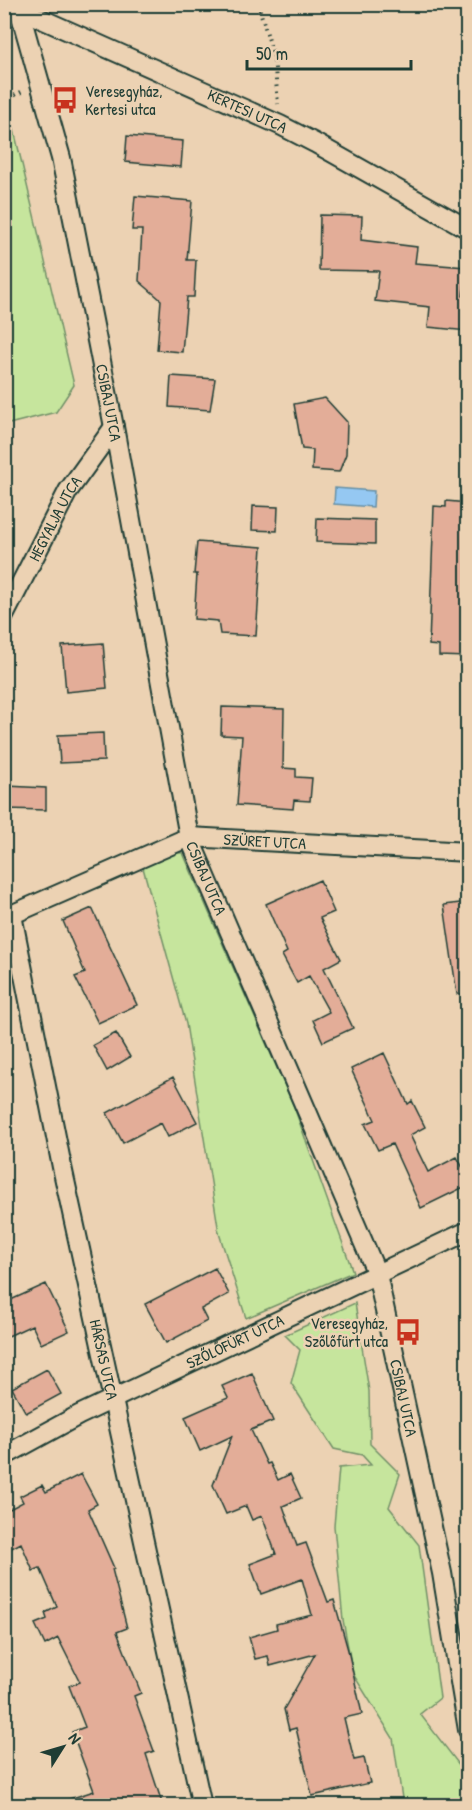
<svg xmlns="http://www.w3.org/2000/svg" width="472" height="1810" viewBox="0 0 472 1810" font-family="'Patrick Hand',sans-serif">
	<rect width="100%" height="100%" fill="#ecd2b3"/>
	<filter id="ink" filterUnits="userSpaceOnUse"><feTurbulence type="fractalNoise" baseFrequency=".0167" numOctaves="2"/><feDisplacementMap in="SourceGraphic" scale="12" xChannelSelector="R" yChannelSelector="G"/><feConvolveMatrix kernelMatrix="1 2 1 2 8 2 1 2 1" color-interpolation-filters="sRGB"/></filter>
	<g filter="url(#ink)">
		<path fill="#c6e59d" stroke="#729168" stroke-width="1.5" d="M 10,113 L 74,385 L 56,412 L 5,425 L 4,115 Z
			M 164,852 L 183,853 L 294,1107 L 353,1272 L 246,1318 L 219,1233 L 186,1024 L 142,864 Z
			M 355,1303 L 369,1391 L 370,1444 L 400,1474 L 389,1507 L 419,1545 L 440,1698 L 420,1714 L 464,1771 L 467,1787 L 467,1805 L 403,1805 L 393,1738 L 353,1674 L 343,1620 L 334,1526 L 339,1468 L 371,1465 L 362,1455 L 334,1449 L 291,1383 L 300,1350 L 285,1335 Z"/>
		<path fill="#95c8f2" stroke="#6690a6" stroke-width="1.5" d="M 335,488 L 374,491 L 373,507 L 334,504 Z"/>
		<path fill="#e3ad98" stroke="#1f3d34" stroke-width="1.5" d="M 127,136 L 183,141 L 181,167 L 125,162 Z
			M 135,196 L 192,201 L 187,260 L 196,260 L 194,297 L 187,297 L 182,352 L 157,350 L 161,300 L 139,281 L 142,230 L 132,230 Z
			M 320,215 L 362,216 L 361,240 L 417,247 L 415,263 L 466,267 L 463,296 L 468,297 L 468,331 L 428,327 L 430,307 L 375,301 L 379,271 L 319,270 Z
			M 171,376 L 215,379 L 210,410 L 169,407 Z
			M 325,398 L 347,422 L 346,454 L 339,472 L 312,470 L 313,450 L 302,449 L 294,404 Z
			M 446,501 L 468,503 L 468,657 L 439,656 L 439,646 L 429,645 L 434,506 L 446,507 Z
			M 253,506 L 278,507 L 277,531 L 252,530 Z
			M 317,518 L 375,520 L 375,544 L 316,542 Z
			M 197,542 L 262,547 L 256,636 L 220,634 L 218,621 L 194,619 L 197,574 L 194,574 Z
			M 103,643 L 107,688 L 66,692 L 62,646 Z
			M 222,707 L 284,709 L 283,768 L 296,769 L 296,777 L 312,778 L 310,801 L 294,800 L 293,809 L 237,805 L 242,736 L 221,735 Z
			M 103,733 L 104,761 L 60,763 L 58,735 Z
			M 7,786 L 46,788 L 46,810 L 6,809 Z
			M 320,880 L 334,912 L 320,918 L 341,959 L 324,968 L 353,1028 L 323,1042 L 313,1020 L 329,1012 L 309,976 L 297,983 L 282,955 L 287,952 L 266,904 Z
			M 468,902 L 468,994 L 457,994 L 444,905 Z
			M 92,908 L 137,1005 L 98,1023 L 75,977 L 85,973 L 63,921 Z
			M 116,1033 L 130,1057 L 107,1071 L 93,1045 Z
			M 384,1053 L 408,1104 L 412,1101 L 425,1127 L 410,1135 L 428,1172 L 457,1157 L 468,1177 L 468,1185 L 421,1208 L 392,1144 L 378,1150 L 365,1124 L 375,1120 L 351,1069 Z
			M 173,1077 L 197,1122 L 168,1137 L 161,1123 L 123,1143 L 107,1113 Z
			M 215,1268 L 229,1294 L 201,1309 L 207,1321 L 166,1343 L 145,1304 Z
			M 46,1284 L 69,1331 L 41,1344 L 32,1325 L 4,1338 L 4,1303 Z
			M 47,1369 L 61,1394 L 26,1413 L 12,1388 Z
			M 252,1373 L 273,1421 L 251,1430 L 267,1464 L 270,1463 L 278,1480 L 290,1474 L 301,1498 L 283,1506 L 297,1546 L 306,1543 L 328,1602 L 334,1600 L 348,1650 L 362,1714 L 344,1718 L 354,1760 L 364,1758 L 370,1783 L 312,1796 L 296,1728 L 289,1730 L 284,1709 L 315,1654 L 270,1666 L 268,1656 L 255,1659 L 249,1637 L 277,1629 L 276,1624 L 312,1615 L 302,1579 L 261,1594 L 250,1564 L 276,1554 L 262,1516 L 252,1520 L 246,1506 L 226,1514 L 213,1485 L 232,1436 L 200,1451 L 185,1417 L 228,1398 L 222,1386 Z
			M 81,1474 L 97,1504 L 88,1509 L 114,1568 L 112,1569 L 127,1628 L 117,1632 L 141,1693 L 134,1696 L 154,1751 L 146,1754 L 163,1806 L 61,1806 L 60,1802 L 94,1791 L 72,1732 L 85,1727 L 69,1686 L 80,1682 L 58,1638 L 45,1645 L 35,1624 L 47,1619 L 45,1613 L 57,1607 L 40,1568 L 33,1571 L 21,1543 L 4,1552 L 4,1512 L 23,1502 L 20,1496 L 42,1485 L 46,1492 Z"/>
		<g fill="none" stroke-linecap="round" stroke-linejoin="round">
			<defs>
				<g id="minor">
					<path id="s1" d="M 16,4 L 19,9 L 61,158 L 114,427 L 189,837 L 377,1274 L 442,1573 L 468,1730"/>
					<path id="s2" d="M 19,9 L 280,125 L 315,143 L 468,229"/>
					<path id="s3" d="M 4,616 L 68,491 L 114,427"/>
					<path id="s4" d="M 12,915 L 62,1167 L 202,1806"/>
					<path id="s5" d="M 4,918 L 189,837 L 468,852"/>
					<path id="s6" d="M 4,1456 L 79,1415 L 468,1231"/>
				</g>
			</defs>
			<use href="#minor" stroke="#1f3d34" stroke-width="22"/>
			<path stroke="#1f3d34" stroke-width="4" stroke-dasharray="1.5 4.5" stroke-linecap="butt" d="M 258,4 L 274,57 L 278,104
				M 4,101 L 23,91"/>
			<use href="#minor" stroke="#ecd2b3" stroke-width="18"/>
		</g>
	</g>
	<defs>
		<symbol id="bus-bare" viewBox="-9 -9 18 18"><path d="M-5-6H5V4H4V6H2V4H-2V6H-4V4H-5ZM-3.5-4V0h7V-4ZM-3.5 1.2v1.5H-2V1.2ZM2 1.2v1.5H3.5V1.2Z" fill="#c8321e" stroke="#ecd2b3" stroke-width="2.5" paint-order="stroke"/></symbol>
	</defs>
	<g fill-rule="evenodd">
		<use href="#bus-bare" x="46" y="81" width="38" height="38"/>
		<use href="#bus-bare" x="389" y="1313" width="38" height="38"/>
	</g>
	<g text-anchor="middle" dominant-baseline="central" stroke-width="5" stroke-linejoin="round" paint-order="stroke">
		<g font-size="16" fill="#1f3d34" stroke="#ecd2b3" text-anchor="start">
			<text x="85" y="91">Veresegyház,<tspan x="85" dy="18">Kertesi utca</tspan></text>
			<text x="388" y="1323" text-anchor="end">Veresegyház,<tspan x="388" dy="18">Szőlőfürt utca</tspan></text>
		</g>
		<g font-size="16" fill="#1f3d34" stroke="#ecd2b3">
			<text stroke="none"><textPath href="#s2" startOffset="250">KERTESI UTCA</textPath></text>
			<text stroke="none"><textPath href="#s1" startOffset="410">CSIBAJ UTCA</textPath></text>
			<text stroke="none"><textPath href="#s3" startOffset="110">HEGYALJA UTCA</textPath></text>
			<text stroke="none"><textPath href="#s5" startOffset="278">SZÜRET UTCA</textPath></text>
			<text stroke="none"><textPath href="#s1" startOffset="896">CSIBAJ UTCA</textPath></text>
			<text stroke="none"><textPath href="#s6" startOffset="258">SZŐLŐFÜRT UTCA</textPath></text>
			<text stroke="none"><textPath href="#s4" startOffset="454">HÁRSAS UTCA</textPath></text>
			<text stroke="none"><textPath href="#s1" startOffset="1454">CSIBAJ UTCA</textPath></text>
		</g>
	</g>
	<rect width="472" height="1810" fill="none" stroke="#ecd2b3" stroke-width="24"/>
	<rect x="12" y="12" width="448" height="1786" fill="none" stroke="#1f3d34" stroke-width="2" filter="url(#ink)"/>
	<g transform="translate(63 1747) rotate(53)" stroke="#ecd2b3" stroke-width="4.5" paint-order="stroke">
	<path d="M0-4.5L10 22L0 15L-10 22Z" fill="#1f3d34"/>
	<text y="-9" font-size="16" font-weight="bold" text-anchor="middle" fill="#1f3d34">N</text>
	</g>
	<path d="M247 60v9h164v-9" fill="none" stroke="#1f3d34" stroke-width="3"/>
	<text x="256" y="60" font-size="18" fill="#1f3d34" stroke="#ecd2b3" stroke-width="4.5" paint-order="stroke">50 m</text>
</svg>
